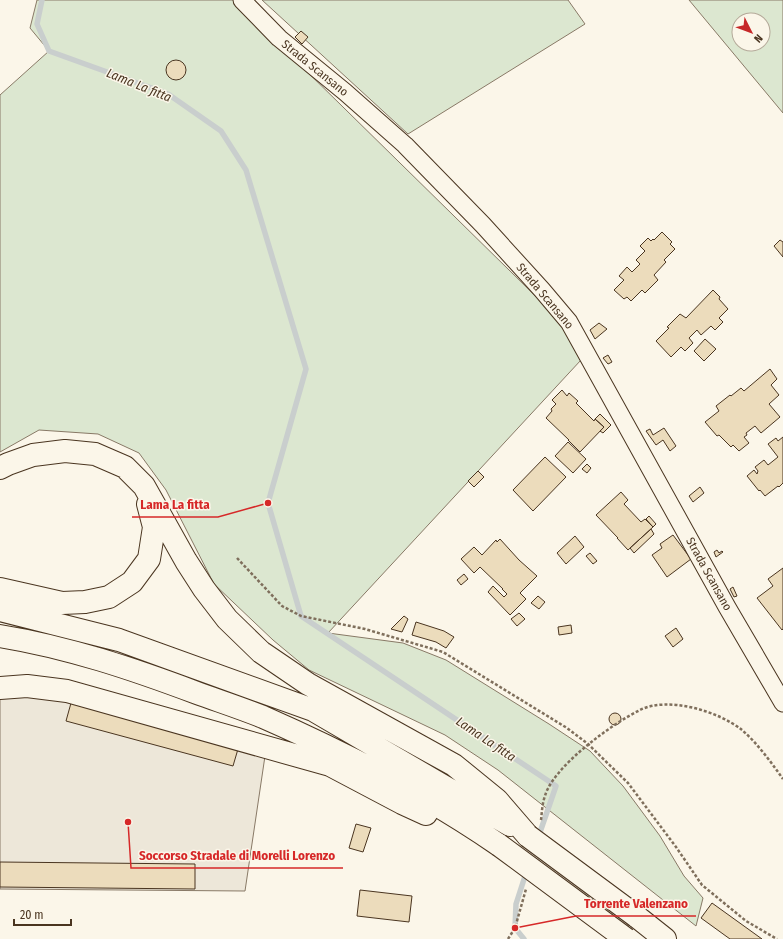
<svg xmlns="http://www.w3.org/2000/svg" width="783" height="939" viewBox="0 0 783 939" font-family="'Fira Sans Condensed',sans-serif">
	<rect width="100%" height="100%" fill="#fbf6e9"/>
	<path fill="#dce7d0" stroke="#887966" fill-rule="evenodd" d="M 37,0 L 234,0 L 564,324 L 581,360 L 328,633 L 403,643 L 446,660 L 549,724 L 590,751 L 623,786 L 660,836 L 684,876 L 703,898 L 696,926 L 498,770 L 445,735 L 309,670 L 273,640 L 214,584 L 166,490 L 139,453 L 98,434 L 39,430 L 0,452 L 0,95 L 49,51 L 30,28 Z
		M 262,0 L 568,0 L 585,24 L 408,134 Z
		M 689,0 L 783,0 L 783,113 ZM 739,20 L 763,20 L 763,44 L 739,44 Z"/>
	<path fill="#ede7d9" stroke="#887966" d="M 0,696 L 52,697 L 265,756 L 245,891 L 0,889 Z"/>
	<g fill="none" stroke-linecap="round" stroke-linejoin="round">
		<path stroke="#c9cecd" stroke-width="5.5" d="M 42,0 L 37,24 L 49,51 L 168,94 L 221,131 L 246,170 L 306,369 L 268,503 L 301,616 L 556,786 L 538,838
			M 524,939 L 515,928 L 516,904 L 527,870"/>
	</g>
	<path fill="#ecdcbc" stroke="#4a3520" d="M 301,31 L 308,37 L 302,44 L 295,37 Z
		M166 70a10 10 0 1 1 20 0a10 10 0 1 1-20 0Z
		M 662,232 L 672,242 L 670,244 L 675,249 L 664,260 L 666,262 L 654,275 L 658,280 L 645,293 L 642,290 L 631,301 L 627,297 L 624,299 L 614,290 L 624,280 L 619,276 L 627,267 L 632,272 L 640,264 L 636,260 L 645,251 L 640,246 L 648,238 L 651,241 L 653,239 L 654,240 Z
		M 780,240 L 783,242 L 783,257 L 774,246 Z
		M 713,290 L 720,297 L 719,299 L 728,309 L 719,318 L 723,322 L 715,330 L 711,326 L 701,335 L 697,330 L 689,338 L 693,343 L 685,351 L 681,347 L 671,357 L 656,341 L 669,328 L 667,327 L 680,314 L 686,318 Z
		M 599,323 L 607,329 L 595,339 L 590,330 Z
		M 705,339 L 716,349 L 704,361 L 694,351 Z
		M 608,355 L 612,362 L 608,364 L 603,358 Z
		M 770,369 L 777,379 L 771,385 L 779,395 L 769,404 L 780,417 L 761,433 L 755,426 L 746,433 L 747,435 L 744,437 L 749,443 L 739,451 L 733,445 L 731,447 L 719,435 L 717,436 L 705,422 L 719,411 L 716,406 L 730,395 L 731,396 L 741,388 L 744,391 Z
		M 562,390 L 567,396 L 569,393 L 578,401 L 576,403 L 594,421 L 595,419 L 604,427 L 580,452 L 568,440 L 569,440 L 546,418 L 552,411 L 551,409 L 556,404 L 552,400 Z
		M 600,414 L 611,425 L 603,433 L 600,431 L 604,427 L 595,419 Z
		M 664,428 L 676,446 L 670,451 L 663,440 L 656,445 L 646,431 L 650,429 L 653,435 Z
		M 783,437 L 783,483 L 779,487 L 778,486 L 765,496 L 760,490 L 759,491 L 747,476 L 754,470 L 757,474 L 758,471 L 755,467 L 764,460 L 768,465 L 778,457 L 768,444 L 776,438 L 778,441 Z
		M 568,442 L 586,459 L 573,473 L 555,456 Z
		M 545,457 L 566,477 L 533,511 L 513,490 Z
		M 587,464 L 591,468 L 587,473 L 582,469 Z
		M 478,471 L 484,477 L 474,487 L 468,481 Z
		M 700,487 L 704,493 L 693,502 L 689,496 Z
		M 621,492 L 628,500 L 624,504 L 641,522 L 645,519 L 653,527 L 628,550 L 617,538 L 618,538 L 596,515 Z
		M 649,516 L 656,524 L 653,527 L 646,519 Z
		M 651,529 L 654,534 L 634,553 L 630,548 Z
		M 673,535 L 691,559 L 667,577 L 652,555 L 662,548 L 660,544 Z
		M 575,536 L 584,547 L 566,564 L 557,553 Z
		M 500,539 L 519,560 L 537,576 L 520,593 L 526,599 L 510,615 L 488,592 L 493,586 L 504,597 L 507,594 L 502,589 L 503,589 L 480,567 L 474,573 L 461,559 L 474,547 L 482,555 L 496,540 L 497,542 Z
		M 717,550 L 719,553 L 722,551 L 723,552 L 716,557 L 714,552 Z
		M 590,553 L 597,561 L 593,564 L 586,556 Z
		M 783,568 L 783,629 L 782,630 L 757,598 L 773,586 L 768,579 Z
		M 464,574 L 468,579 L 461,585 L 457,580 Z
		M 733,587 L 737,596 L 734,597 L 730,589 Z
		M 538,596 L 545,602 L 539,609 L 531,603 Z
		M 519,613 L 525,619 L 517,626 L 511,619 Z
		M 404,616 L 408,619 L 402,632 L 391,629 Z
		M 416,622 L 444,631 L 454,637 L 446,648 L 436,642 L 412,635 Z
		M 571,625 L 572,633 L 559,635 L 558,627 Z
		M 676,628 L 683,639 L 673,647 L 665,636 Z
		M 71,703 L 238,749 L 233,766 L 66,721 Z
		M609 719a6 6 0 1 1 12 0a6 6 0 1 1-12 0Z
		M 356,824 L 371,828 L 363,852 L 349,848 Z
		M 0,862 L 195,864 L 195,889 L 0,887 Z
		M 360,890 L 412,896 L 409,922 L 357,916 Z
		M 712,903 L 762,939 L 730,939 L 701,918 Z"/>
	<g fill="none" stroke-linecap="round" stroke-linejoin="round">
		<defs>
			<path id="minor" d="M 242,0 L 279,38 L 345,92 L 405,145 L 483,225 L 542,290 L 569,322 L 727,607 L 783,703"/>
			<path id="trunk" d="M 0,468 L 8,464 L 33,455 L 65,451 L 95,454 L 125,467 L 144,486 L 186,561 L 204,589 L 227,619 L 261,652 L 308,684 L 454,765 L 497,800 L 528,836
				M 0,589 L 62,603 L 85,602 L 109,597 L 132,582 L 149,559 L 154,527 L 148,504
				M 0,610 L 119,640 L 313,710 L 510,825
				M 0,636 C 68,647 133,669 197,693 C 219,701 241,708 263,717 C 345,753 425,794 499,845
				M 0,688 L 27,686 L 67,691 L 330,765 L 402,803 L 426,814
				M 636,916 L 665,939"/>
		</defs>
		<use href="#minor" stroke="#4a3520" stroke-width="19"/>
		<use href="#trunk" stroke="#4a3520" stroke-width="24"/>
		<path stroke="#7f6f5c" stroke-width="2.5" stroke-dasharray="3 2" stroke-linecap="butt" d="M 237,558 L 282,606 L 301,616 L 365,629 L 443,652 L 567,728 L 588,744 L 628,783 L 676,847 L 702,885 L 746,921 L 777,939
			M 541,820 C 542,812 542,804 545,796 C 550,777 578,752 594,740 C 608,729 624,718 640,710 C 668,696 718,711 742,730 C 757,743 771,762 783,779
			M 508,939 L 515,928 L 526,889"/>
		<use href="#minor" stroke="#fbf6e9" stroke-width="17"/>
		<use href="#trunk" stroke="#fbf6e9" stroke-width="22"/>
		<defs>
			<path id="trunk-bridge" d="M 528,836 L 636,916
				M 499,845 L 626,939"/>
		</defs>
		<use href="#trunk-bridge" stroke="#4a3520" stroke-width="24" stroke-linecap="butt"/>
		<use href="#trunk-bridge" stroke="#fbf6e9" stroke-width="22"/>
	</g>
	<g text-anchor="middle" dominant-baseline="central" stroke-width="3" stroke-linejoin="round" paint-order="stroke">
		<g font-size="12" fill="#4a3520" stroke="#fbf6e9">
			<text transform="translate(315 68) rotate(39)">Strada Scansano</text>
			<text transform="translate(545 296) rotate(50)">Strada Scansano</text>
			<text transform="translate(709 574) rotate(61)">Strada Scansano</text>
		</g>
		<g font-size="13" font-style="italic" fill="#4a3520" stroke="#fbf6e9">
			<text transform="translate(139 85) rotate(22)">Lama La fitta</text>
			<text transform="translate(486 739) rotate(34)">Lama La fitta</text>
		</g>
	</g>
	<path fill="none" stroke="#d62828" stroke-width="1.5" d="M268 503L218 517H132M128 822L131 868H343M515 928L576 916H696"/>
	<g fill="#d62828" stroke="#fbf6e9" stroke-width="1.5">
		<circle cx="268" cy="503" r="4"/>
		<circle cx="128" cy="822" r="4"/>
		<circle cx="515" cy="928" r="4"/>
	</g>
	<g font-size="13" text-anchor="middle" font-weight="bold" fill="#d62828" stroke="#fbf6e9" stroke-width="3" stroke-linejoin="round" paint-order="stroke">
		<text x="175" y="509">Lama La fitta</text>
		<text x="237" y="860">Soccorso Stradale di Morelli Lorenzo</text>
		<text x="636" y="908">Torrente Valenzano</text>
	</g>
	<g transform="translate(751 32) rotate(132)"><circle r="19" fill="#fbf6e9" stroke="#b4a999"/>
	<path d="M0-3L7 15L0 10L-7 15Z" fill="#c62828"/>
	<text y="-6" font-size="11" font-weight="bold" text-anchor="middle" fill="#4a3520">N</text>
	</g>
	<path d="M14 919v6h57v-6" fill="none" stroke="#4a3520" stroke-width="2"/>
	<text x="20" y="919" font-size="12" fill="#4a3520" stroke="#fbf6e9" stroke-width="3" paint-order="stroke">20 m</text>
</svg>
